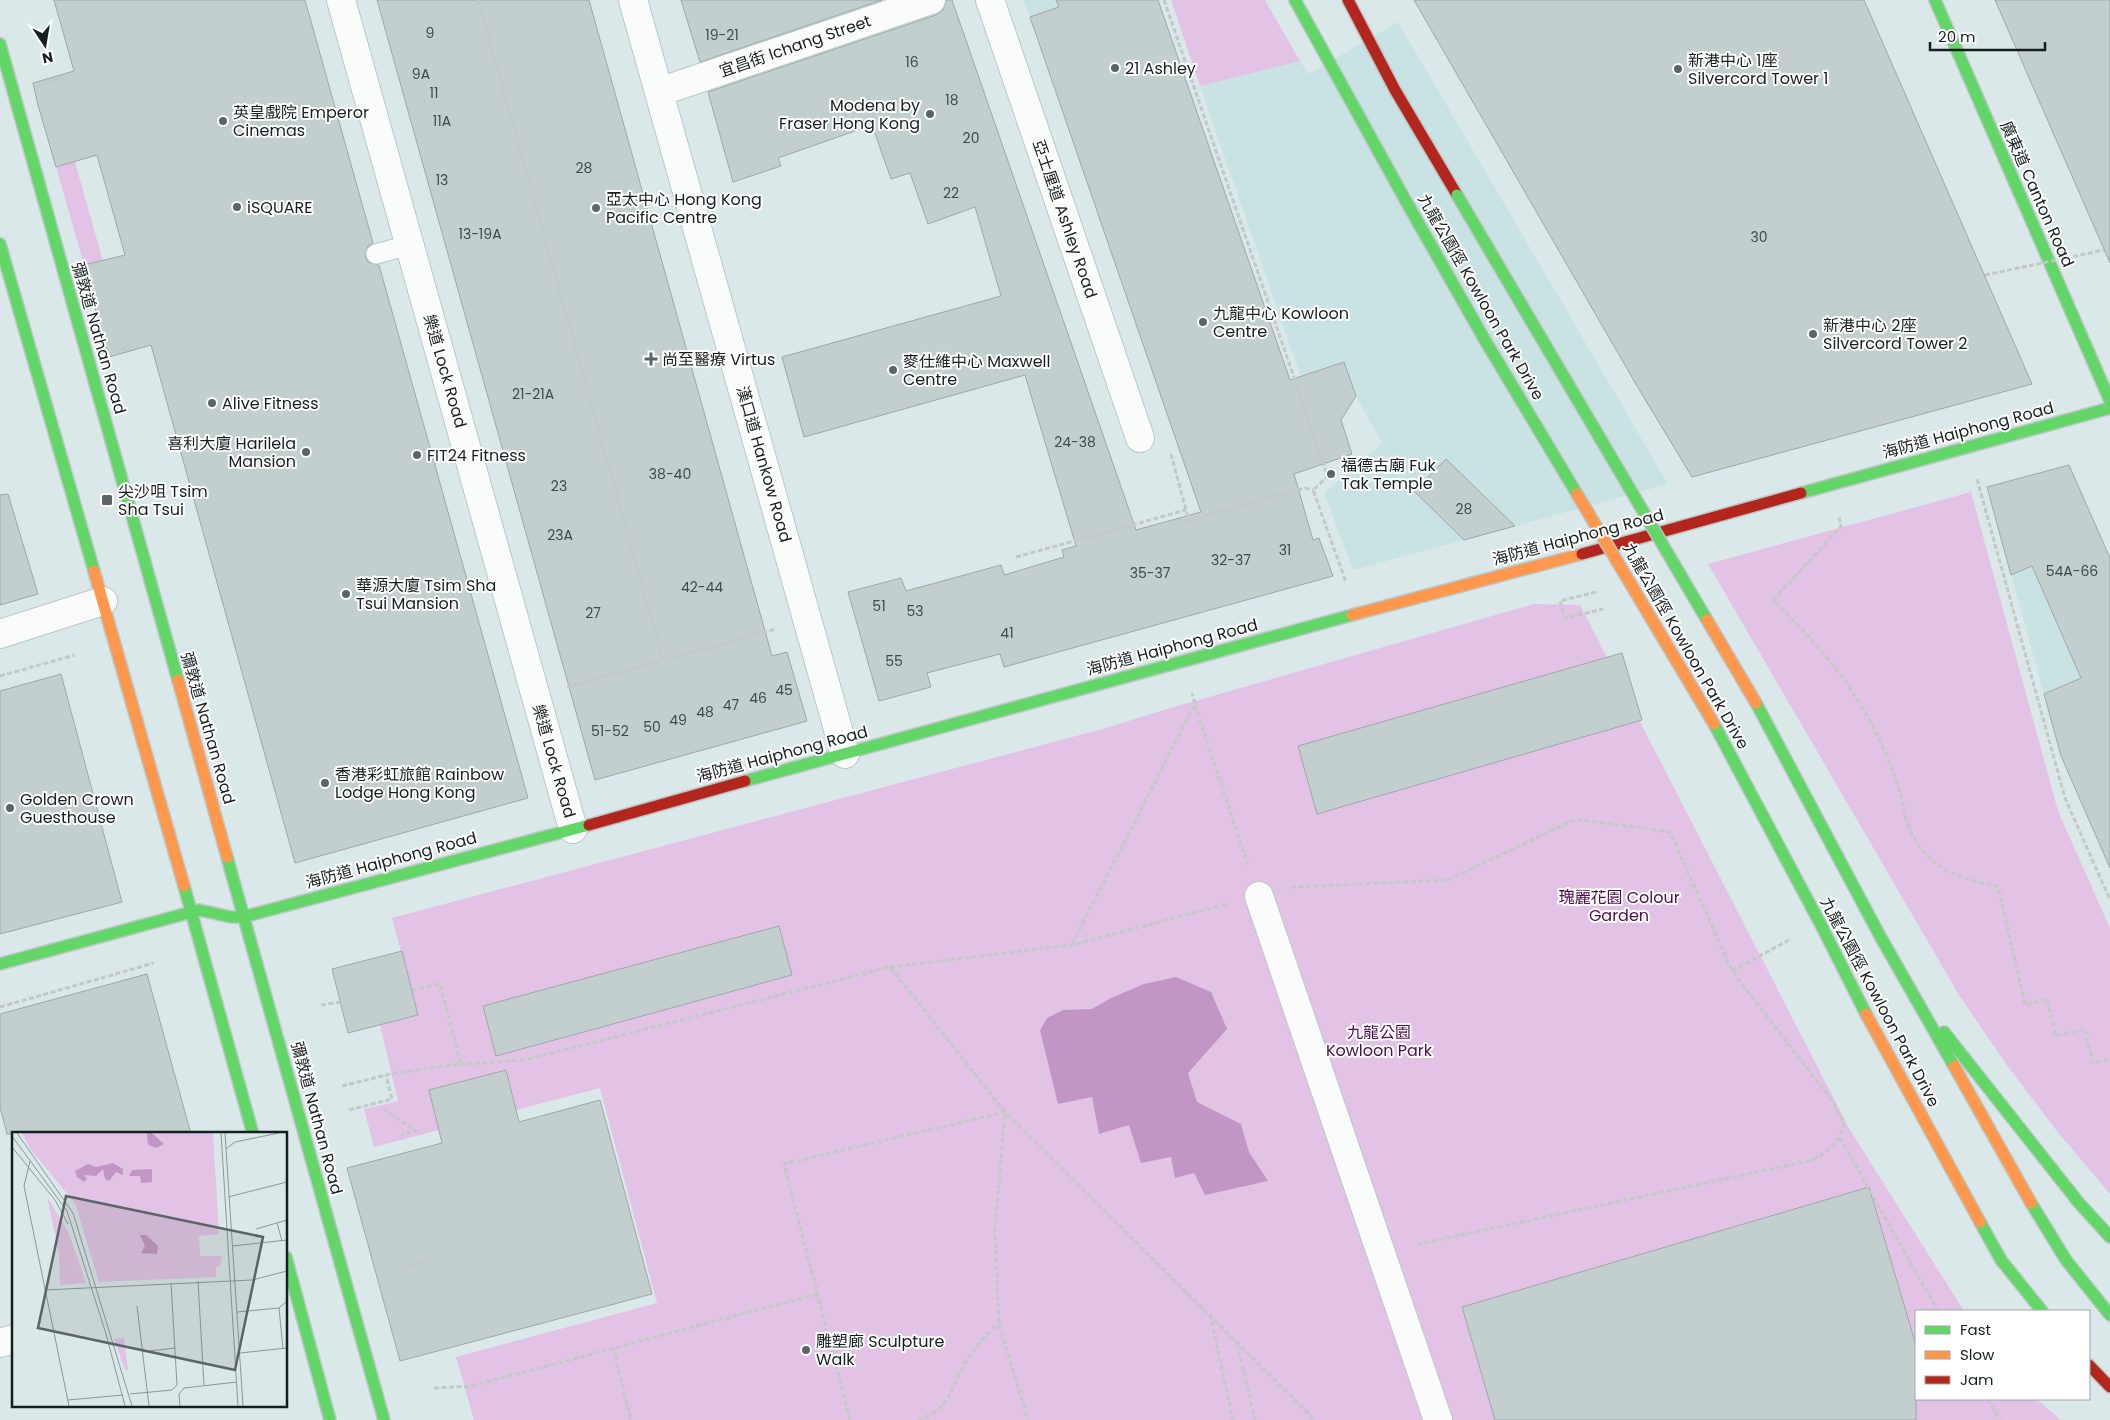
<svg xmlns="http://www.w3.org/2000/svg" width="2110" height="1420" viewBox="0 0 2110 1420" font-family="Poppins,'Noto Sans TC',sans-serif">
	<rect width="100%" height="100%" fill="#dbe8e9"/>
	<path fill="#c9e2e4" d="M 1024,0 L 1082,0 L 1030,17 Z
		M 1398,22 L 1668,484 L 1515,526 L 1446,459 L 1414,491 L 1464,540 L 1353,570 L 1324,493 L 1382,443 L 1356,396 L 1344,362 L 1301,377 L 1200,86 L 1300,61 L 1308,74 Z
		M 2069,465 L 2110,558 L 2110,666 L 2044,694 L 1987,487 Z"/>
	<path fill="#e2c3e6" d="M 1171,0 L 1265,0 L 1300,61 L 1200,86 Z
		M 75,162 L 103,261 L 84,265 L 56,167 Z
		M 1971,492 L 2058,811 L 2110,928 L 2110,1194 L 2056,1130 L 2006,1064 L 1959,995 L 1708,564 Z
		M 1534,604 L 1580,605 L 1850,1130 L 1964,1311 L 1916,1311 L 1916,1399 L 2036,1399 L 2061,1420 L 474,1420 L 456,1357 L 657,1303 L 600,1088 L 374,1147 L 364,1109 L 398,1101 L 380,1025 L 418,1015 L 392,918 L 1106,728 L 1167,709 Z"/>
	<path fill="#c296c4" d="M 1176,977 L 1211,992 L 1227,1029 L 1188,1073 L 1197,1102 L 1241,1124 L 1249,1152 L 1268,1181 L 1205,1195 L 1194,1173 L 1175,1178 L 1171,1157 L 1141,1163 L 1129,1125 L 1099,1134 L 1092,1097 L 1058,1104 L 1040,1030 L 1047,1018 L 1063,1010 L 1092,1009 L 1111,998 L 1144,984 Z"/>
	<path fill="#c3cecf" stroke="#9da7a8" d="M 54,0 L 305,0 L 373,243 L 368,246 L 365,256 L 368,262 L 379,265 L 528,798 L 295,863 L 151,345 L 109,357 L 102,335 L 84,265 L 125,255 L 97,155 L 56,167 L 38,105 L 33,83 L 74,71 Z
		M 377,0 L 589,0 L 772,656 L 787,652 L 807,721 L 595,780 Z
		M 681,0 L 882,0 L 700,62 Z
		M 946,0 L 952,0 L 1136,530 L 1201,512 L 1030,17 L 1059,7 L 1056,0 L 1158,0 L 1290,380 L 1344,362 L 1356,396 L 1341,420 L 1352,454 L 1294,474 L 1313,540 L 1319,538 L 1333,576 L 1004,667 L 1000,654 L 927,673 L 931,687 L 879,701 L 848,592 L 901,578 L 906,591 L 1001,565 L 1004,575 L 1064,557 L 1062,550 L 1076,546 L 1025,375 L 804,437 L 782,357 L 1001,296 L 975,207 L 928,224 L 910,173 L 891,179 L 872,125 L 778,158 L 781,166 L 733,182 L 708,92 L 936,15 L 943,10 Z
		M 1414,0 L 1864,0 L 2032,384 L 1692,477 L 1637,386 Z
		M 1995,0 L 2110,0 L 2110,263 Z
		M 1446,459 L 1515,526 L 1464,540 L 1414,491 Z
		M 2069,465 L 2110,558 L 2110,868 L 2061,756 L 2044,694 L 2081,678 L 2032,566 L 2011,575 L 1987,487 Z
		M 8,494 L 38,594 L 0,605 L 0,495 Z
		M 1622,653 L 1642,720 L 1317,814 L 1298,746 Z
		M 61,674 L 122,902 L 0,934 L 0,691 Z
		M 779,926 L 792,975 L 496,1056 L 483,1006 Z
		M 402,951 L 418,1015 L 348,1033 L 332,969 Z
		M 147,974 L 191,1134 L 7,1134 L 0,1107 L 0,1014 Z
		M 506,1070 L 519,1122 L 600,1100 L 652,1294 L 400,1361 L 347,1168 L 442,1143 L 429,1090 Z
		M 1869,1187 L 1916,1345 L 1916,1420 L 1495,1420 L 1462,1307 Z"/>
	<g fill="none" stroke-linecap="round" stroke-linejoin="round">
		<defs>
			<path id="lane" d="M 376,254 L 409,245"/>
			<path id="street" d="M 341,0 L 573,829
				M 633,0 L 845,754
				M 990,0 L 1140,438
				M 659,92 L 931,0
				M 0,634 L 103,601
				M 1259,896 L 1438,1420
				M 0,1343 L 14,1339"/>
			<path id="fast" d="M 1295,0 L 1407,203
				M 1935,0 L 2110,401
				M 0,44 L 178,680
				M 0,244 L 94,571
				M 1801,493 L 2110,408
				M 1756,703 L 1880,936 L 1954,1066
				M 1714,724 L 1822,927 L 1866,1014
				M 745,781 L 1352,615
				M 227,857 L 384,1420
				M 184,886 L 253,1134
				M 0,964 L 199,910 L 231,917 L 243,917 L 589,825
				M 1944,1032 L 2079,1203 L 2110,1237
				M 2031,1203 L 2066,1260 L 2110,1315
				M 1980,1222 L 2001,1260 L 2042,1311
				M 286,1257 L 330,1420"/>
			<path id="slow" d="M 94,571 L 184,886
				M 1352,615 L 1582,554
				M 178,680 L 227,857
				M 1866,1014 L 1980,1222
				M 1954,1066 L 2031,1203"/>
			<path id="jam" d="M 1348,0 L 1395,90 L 1457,195
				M 1582,554 L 1801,493
				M 589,825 L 745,781
				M 2089,1365 L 2110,1387"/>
		</defs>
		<use href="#lane" stroke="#bbc6c6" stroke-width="21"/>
		<use href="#street" stroke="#bbc6c6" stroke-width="30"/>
		<use href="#fast" stroke="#bbc6c6" stroke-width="14"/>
		<use href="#slow" stroke="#bbc6c6" stroke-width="14"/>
		<use href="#jam" stroke="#bbc6c6" stroke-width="14"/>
		<path stroke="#c4c8c9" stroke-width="3" stroke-dasharray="5 2.5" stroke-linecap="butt" d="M 478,0 L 663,660
			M 1164,0 L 1328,476 L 1313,490 L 1346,582
			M 46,82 L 62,78
			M 121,350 L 137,346
			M 1171,454 L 1190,525
			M 1977,479 L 2065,798 L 2110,900
			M 1839,517 L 1841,527 L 1773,600 C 1808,634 1840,669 1865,712 C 1880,738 1893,769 1902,799 C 1904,807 1904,815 1907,822 C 1924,866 1954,879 1998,886 L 2025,1005 L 2047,999 L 2056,1036 L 2085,1029 L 2093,1063 L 2110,1059
			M 1189,520 L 1305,488 L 1313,490
			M 1016,557 L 1186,510
			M 1596,592 L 1560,601 L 1565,618 L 1603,609
			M 0,676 L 75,655
			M 567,687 L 776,629
			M 1195,705 L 1248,865
			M 1291,887 L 1448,880 L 1576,819 L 1670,832 L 1732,971 L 1833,1102 L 1844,1124 C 1838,1143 1830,1150 1813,1160 L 1414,1245
			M 1072,944 L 1195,704 L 1192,693
			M 890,967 L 1072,945 L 1227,904
			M 1732,971 L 1791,939
			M 412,990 L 440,984 L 461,1065
			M 321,1005 L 340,1002
			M 0,1007 L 154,963
			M 342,1086 L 394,1073 L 454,1065 L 524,1060 L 890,967 L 1005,1112 L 1315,1420
			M 383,1109 L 416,1131 L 401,1135
			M 349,1110 L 392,1099 L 386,1075
			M 1840,1138 L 1938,1311
			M 392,1270 L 439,1258
			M 1210,1314 L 1233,1420
			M 1237,1343 L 1255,1420
			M 613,1348 L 631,1420
			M 434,1388 L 472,1386 L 817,1294
			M 1988,1399 L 2000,1420
			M 850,1420 L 784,1164 L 1005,1112 L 995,1230 L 999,1324 L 1028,1420
			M 918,1420 C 951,1408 949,1392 964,1365 C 973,1349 984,1336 999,1324"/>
		<use href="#lane" stroke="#fafcfc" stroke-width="19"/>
		<use href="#street" stroke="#fafcfc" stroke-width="28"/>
		<use href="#fast" stroke="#63d668" stroke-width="11"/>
		<use href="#slow" stroke="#ff974d" stroke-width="11"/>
		<use href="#jam" stroke="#b3261e" stroke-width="11"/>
		<defs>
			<path id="fast-bridge" d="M 1457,195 L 1707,620
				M 1407,203 L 1486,342 L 1577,494"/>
			<path id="slow-bridge" d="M 1577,494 L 1714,724
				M 1707,620 L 1756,703"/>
		</defs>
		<use href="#fast-bridge" stroke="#bbc2c2" stroke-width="14" stroke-linecap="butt"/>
		<use href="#slow-bridge" stroke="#bbc2c2" stroke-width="14" stroke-linecap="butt"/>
		<path stroke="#c4c8c9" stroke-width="3" stroke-dasharray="5 2.5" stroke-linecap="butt" d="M 1985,275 L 2104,250"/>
		<use href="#fast-bridge" stroke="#63d668" stroke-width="11"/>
		<use href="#slow-bridge" stroke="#ff974d" stroke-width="11"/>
	</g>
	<g fill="#5b6566" stroke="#fff" stroke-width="2">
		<circle cx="1115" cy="68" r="5"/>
		<circle cx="1678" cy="69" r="5"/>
		<circle cx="930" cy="114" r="5"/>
		<circle cx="223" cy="121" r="5"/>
		<circle cx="237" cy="207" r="5"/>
		<circle cx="596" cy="208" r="5"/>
		<circle cx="1203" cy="322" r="5"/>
		<circle cx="1813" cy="334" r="5"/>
		<path d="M648.5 351.5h5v5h5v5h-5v5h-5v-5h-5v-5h5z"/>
		<circle cx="893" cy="370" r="5"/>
		<circle cx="212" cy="403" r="5"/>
		<circle cx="306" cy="452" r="5"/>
		<circle cx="417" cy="455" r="5"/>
		<circle cx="1331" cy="474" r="5"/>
		<rect x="101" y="494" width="12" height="12" rx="2.5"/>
		<circle cx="346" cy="594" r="5"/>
		<circle cx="325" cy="783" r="5"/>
		<circle cx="10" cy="808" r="5"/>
		<circle cx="806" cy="1350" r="5"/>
	</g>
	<g text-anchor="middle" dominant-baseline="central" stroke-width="4" stroke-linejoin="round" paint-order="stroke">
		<g font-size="14" fill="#414b4c">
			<text x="430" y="33">9</text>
			<text x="722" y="35">19-21</text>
			<text x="912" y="62">16</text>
			<text x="421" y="74">9A</text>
			<text x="434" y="93">11</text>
			<text x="952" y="100">18</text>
			<text x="442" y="121">11A</text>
			<text x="971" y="138">20</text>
			<text x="584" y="168">28</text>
			<text x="442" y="180">13</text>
			<text x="951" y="193">22</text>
			<text x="480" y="234">13-19A</text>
			<text x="1759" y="237">30</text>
			<text x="533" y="394">21-21A</text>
			<text x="1075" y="442">24-38</text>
			<text x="670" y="474">38-40</text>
			<text x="559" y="486">23</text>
			<text x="1464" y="509">28</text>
			<text x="560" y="535">23A</text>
			<text x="1285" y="550">31</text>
			<text x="1231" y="560">32-37</text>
			<text x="2072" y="571">54A-66</text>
			<text x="1150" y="573">35-37</text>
			<text x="702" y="587">42-44</text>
			<text x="879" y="606">51</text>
			<text x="915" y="611">53</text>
			<text x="593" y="613">27</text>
			<text x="1007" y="633">41</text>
			<text x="894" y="661">55</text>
			<text x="784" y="690">45</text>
			<text x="758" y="698">46</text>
			<text x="731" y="705">47</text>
			<text x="705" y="712">48</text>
			<text x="678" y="720">49</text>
			<text x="652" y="727">50</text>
			<text x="610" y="731">51-52</text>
		</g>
		<g font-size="16" fill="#161f20" stroke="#fff">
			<text transform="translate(795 46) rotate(-19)">宜昌街 Ichang Street</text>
			<text transform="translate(2037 194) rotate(66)">廣東道 Canton Road</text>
			<text transform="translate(1065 219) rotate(71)">亞士厘道 Ashley Road</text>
			<text transform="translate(1481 297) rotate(60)">九龍公園徑 Kowloon Park Drive</text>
			<text transform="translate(99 338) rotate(74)">彌敦道 Nathan Road</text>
			<text transform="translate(445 371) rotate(74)">樂道 Lock Road</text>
			<text transform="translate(1968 430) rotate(-15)">海防道 Haiphong Road</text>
			<text transform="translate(764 464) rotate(74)">漢口道 Hankow Road</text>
			<text transform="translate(1578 537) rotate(-15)">海防道 Haiphong Road</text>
			<text transform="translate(1686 646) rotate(60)">九龍公園徑 Kowloon Park Drive</text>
			<text transform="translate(1172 647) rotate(-15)">海防道 Haiphong Road</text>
			<text transform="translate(208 728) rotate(74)">彌敦道 Nathan Road</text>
			<text transform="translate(782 754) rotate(-15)">海防道 Haiphong Road</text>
			<text transform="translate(554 761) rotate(74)">樂道 Lock Road</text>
			<text transform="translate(391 860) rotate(-15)">海防道 Haiphong Road</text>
			<text transform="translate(1880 1002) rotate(62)">九龍公園徑 Kowloon Park Drive</text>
			<text transform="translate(317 1118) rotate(75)">彌敦道 Nathan Road</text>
		</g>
		<g font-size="16" fill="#161f20" stroke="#fff" text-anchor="start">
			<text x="1688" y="60">新港中心 1座<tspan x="1688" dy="18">Silvercord Tower 1</tspan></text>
			<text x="1125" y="68">21 Ashley</text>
			<text x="920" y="105" text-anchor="end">Modena by<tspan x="920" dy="18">Fraser Hong Kong</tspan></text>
			<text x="233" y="112">英皇戲院 Emperor<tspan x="233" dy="18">Cinemas</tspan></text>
			<text x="606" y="199">亞太中心 Hong Kong<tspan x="606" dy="18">Pacific Centre</tspan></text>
			<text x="247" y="207">iSQUARE</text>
			<text x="1213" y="313">九龍中心 Kowloon<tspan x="1213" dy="18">Centre</tspan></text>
			<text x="1823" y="325">新港中心 2座<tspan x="1823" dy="18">Silvercord Tower 2</tspan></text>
			<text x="662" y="359">尚至醫療 Virtus</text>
			<text x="903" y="361">麥仕維中心 Maxwell<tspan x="903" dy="18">Centre</tspan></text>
			<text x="222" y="403">Alive Fitness</text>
			<text x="296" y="443" text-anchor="end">喜利大廈 Harilela<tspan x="296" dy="18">Mansion</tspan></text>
			<text x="427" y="455">FIT24 Fitness</text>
			<text x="1341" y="465">福德古廟 Fuk<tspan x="1341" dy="18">Tak Temple</tspan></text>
			<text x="118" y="491">尖沙咀 Tsim<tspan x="118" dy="18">Sha Tsui</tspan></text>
			<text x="356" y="585">華源大廈 Tsim Sha<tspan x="356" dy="18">Tsui Mansion</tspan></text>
			<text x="335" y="774">香港彩虹旅館 Rainbow<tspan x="335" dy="18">Lodge Hong Kong</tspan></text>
			<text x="20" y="799">Golden Crown<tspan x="20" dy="18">Guesthouse</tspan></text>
			<text x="816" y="1341">雕塑廊 Sculpture<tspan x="816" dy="18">Walk</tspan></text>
		</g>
		<g font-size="16" fill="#4d0d4c" stroke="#fff">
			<text x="1619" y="897">瑰麗花園 Colour<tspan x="1619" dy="18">Garden</tspan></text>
			<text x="1379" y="1032">九龍公園<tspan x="1379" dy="18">Kowloon Park</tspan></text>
		</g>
	</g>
	<g transform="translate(12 1132)">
		<rect width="275" height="275" fill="#dbe8e9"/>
		<path d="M 10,1 L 201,1 L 207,102 L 187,104 L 188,124 L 210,124 L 208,135 L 204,135 L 204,145 L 87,150 L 63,71 L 18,17 ZM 35,65 L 56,99 L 74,151 L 48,153 L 47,121 ZM 112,206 L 116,238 L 113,238 L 102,207 Z" fill="#e2c3e6"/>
		<path d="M 135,1 L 140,1 L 152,12 L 145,16 L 136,13 ZM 101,31 L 111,37 L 111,43 L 104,40 L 97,49 L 93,47 L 91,37 L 84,44 L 72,43 L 75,47 L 72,50 L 65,45 L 63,39 L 76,32 L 84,35 ZM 140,37 L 140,50 L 129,51 L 128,44 L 117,44 L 120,38 ZM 128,103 L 134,103 L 146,114 L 145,122 L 129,121 L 133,114 Z" fill="#c296c4"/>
		<path fill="none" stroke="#8c9899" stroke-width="1" d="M 5,1 L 61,81 L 120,274M 209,1 L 226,274M 213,1 L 231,274M 0,4 L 55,79 L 94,202 L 113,274M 0,15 L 43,68 L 56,92M 214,17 L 223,10 L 267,1M 18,29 L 12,54 L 57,274M 216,65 L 275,50M 265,91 L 270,109M 244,97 L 275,88M 221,114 L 275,108M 186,149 L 192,253M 33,158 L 240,148 L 275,139M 125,174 L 137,274M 267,176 L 271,217M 225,180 L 267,176 L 275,169M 130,220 L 163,216M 228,221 L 275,216M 118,262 L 160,258 L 165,253 L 159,151M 56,268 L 111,263M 168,274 L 167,262 L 172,256 L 225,250"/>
		<path fill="#5b6566" fill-opacity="0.15" stroke="#5b6566" stroke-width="2.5" d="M 54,64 L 251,105 L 223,238 L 26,196 Z"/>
		<rect width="275" height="275" fill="none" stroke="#161f20" stroke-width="2.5"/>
	</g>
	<rect x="1915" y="1310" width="175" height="90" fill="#ffffff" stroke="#a2a5a6"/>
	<rect x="1925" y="1326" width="25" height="8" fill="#63d668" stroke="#a2a5a6"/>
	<text x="1960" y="1335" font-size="15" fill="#161f20">Fast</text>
	<rect x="1925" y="1351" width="25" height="8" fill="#ff974d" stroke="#a2a5a6"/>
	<text x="1960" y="1360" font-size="15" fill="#161f20">Slow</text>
	<rect x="1925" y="1376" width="25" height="8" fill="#b3261e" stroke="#a2a5a6"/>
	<text x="1960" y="1385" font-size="15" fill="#161f20">Jam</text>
	<g transform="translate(45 45) rotate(168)" stroke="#ffffff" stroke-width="4" paint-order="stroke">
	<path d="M0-4L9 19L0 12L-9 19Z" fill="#161f20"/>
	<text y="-8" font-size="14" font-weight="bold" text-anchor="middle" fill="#161f20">N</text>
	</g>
	<path d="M1930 42v8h115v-8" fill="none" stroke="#161f20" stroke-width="2.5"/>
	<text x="1938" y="42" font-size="15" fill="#161f20" stroke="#ffffff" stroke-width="4" paint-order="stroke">20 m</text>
</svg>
